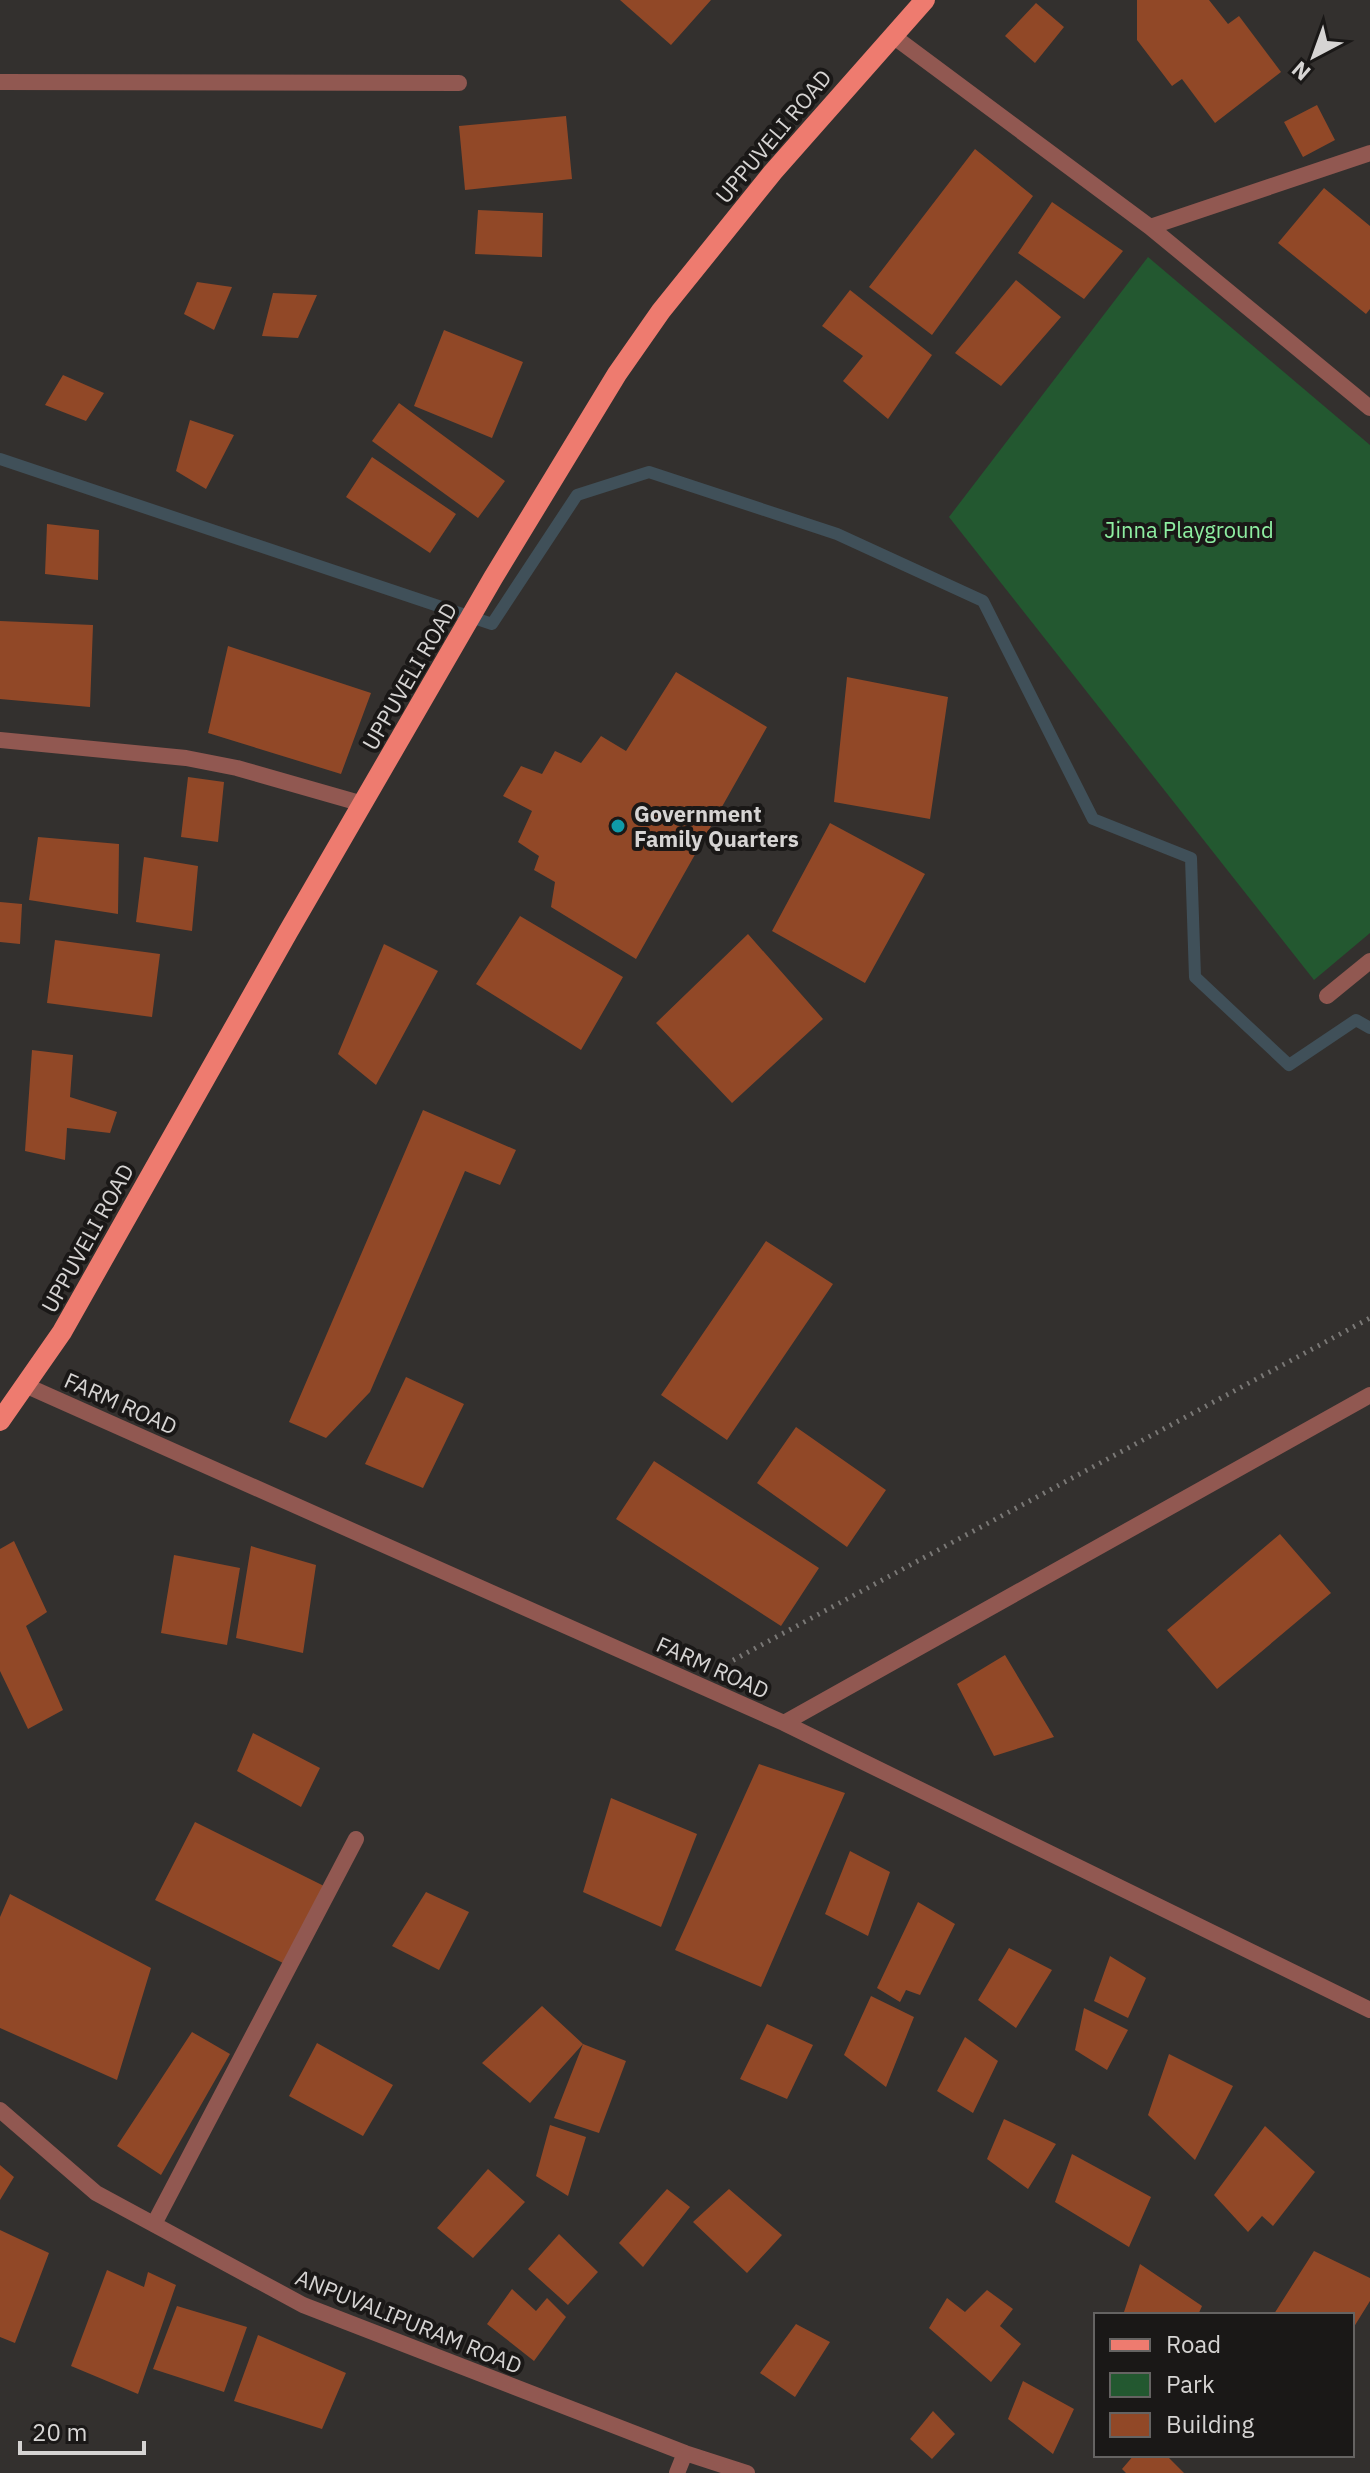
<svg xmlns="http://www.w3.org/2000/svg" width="1370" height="2473" viewBox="0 0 1370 2473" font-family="'IBM Plex Sans',sans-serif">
	<rect width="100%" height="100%" fill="#33302e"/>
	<path fill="#235830" d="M 1148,257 L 1370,445 L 1370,933 L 1314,980 L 949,517 Z"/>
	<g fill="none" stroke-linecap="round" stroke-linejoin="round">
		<path stroke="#405059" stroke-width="12" d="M 0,459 L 492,624 L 577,495 L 649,472 L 837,534 L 983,601 L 1093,819 L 1191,858 L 1195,977 L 1289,1065 L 1356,1020 L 1370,1028"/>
	</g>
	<path fill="#914827" d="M 620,0 L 711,0 L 671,45 Z
		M 1137,0 L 1209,0 L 1228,24 L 1239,16 L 1281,72 L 1215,123 L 1182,79 L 1172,86 L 1137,40 Z
		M 1036,3 L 1064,27 L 1035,63 L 1005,36 Z
		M 1317,105 L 1335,140 L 1303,157 L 1284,122 Z
		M 566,116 L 572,179 L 465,190 L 459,126 Z
		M 975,149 L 1033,196 L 932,335 L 869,287 Z
		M 1324,188 L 1370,226 L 1370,309 L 1366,314 L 1278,243 Z
		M 1052,202 L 1123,251 L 1084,299 L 1018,253 Z
		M 478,210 L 543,213 L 542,257 L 475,254 Z
		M 1016,280 L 1061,317 L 1001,386 L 955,353 Z
		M 197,282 L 232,287 L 214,330 L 184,314 Z
		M 850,290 L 932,355 L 888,419 L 843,381 L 863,356 L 822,326 Z
		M 273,293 L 317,295 L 298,338 L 262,336 Z
		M 444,330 L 523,362 L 492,438 L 414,406 Z
		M 63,375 L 104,393 L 86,421 L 45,405 Z
		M 399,403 L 505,481 L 478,518 L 372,441 Z
		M 190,420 L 234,435 L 206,489 L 176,471 Z
		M 372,457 L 456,514 L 430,553 L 346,497 Z
		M 47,524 L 99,530 L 98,580 L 45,574 Z
		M 0,621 L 93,625 L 90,707 L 0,699 Z
		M 228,646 L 371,693 L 341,774 L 208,733 Z
		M 676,672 L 767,727 L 636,959 L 551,907 L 555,882 L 534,870 L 539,856 L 518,842 L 532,811 L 503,796 L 521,766 L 542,774 L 555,751 L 581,763 L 601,736 L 626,751 Z
		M 847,677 L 948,697 L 930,819 L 834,802 Z
		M 188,777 L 224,782 L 218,842 L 181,837 Z
		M 830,823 L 925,874 L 865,983 L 772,931 Z
		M 38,837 L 119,844 L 118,914 L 29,900 Z
		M 144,857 L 198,866 L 192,931 L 136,922 Z
		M 0,902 L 22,904 L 20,944 L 0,942 Z
		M 520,916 L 623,977 L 581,1050 L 476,984 Z
		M 748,934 L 823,1019 L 732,1103 L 656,1023 Z
		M 55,940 L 160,954 L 152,1017 L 47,1003 Z
		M 384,944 L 438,971 L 376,1085 L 338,1054 Z
		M 32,1050 L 73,1055 L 70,1097 L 117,1112 L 110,1133 L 67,1128 L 65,1160 L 25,1151 Z
		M 423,1110 L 516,1150 L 500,1185 L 465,1171 L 370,1392 L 326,1438 L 289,1422 Z
		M 766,1241 L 833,1284 L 727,1440 L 661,1395 Z
		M 406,1377 L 464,1404 L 423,1488 L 365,1464 Z
		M 796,1427 L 886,1490 L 847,1547 L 757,1483 Z
		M 654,1461 L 819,1568 L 781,1626 L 616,1519 Z
		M 1280,1534 L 1331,1593 L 1217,1689 L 1167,1630 Z
		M 14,1541 L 47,1612 L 26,1626 L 63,1710 L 28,1729 L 0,1671 L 0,1549 Z
		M 251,1546 L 316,1565 L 303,1653 L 236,1638 Z
		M 174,1555 L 240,1568 L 227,1645 L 161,1633 Z
		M 1005,1655 L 1054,1737 L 994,1756 L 957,1684 Z
		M 253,1733 L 320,1768 L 301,1807 L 237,1771 Z
		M 759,1764 L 845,1793 L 761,1987 L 675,1950 Z
		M 611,1798 L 697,1834 L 661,1927 L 583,1892 Z
		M 195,1822 L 326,1887 L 285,1964 L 155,1900 Z
		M 850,1851 L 890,1872 L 868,1936 L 825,1914 Z
		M 426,1892 L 469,1912 L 439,1970 L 392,1946 Z
		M 10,1894 L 151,1968 L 117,2080 L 0,2028 L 0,1917 Z
		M 918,1902 L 955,1924 L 920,1995 L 906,1990 L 900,2002 L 877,1988 Z
		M 1009,1948 L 1052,1970 L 1016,2028 L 978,2000 Z
		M 1110,1956 L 1146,1978 L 1128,2018 L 1094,2001 Z
		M 871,1996 L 914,2017 L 886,2087 L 844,2055 Z
		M 542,2006 L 583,2044 L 626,2061 L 599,2133 L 554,2118 L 583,2044 L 530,2103 L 482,2063 Z
		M 1084,2008 L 1128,2030 L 1107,2070 L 1075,2050 Z
		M 767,2024 L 813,2045 L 787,2099 L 740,2079 Z
		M 192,2032 L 230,2054 L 161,2175 L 117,2146 Z
		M 965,2037 L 998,2061 L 973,2113 L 937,2091 Z
		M 317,2043 L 393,2085 L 363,2136 L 289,2096 Z
		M 1169,2054 L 1233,2086 L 1195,2160 L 1148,2115 Z
		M 1004,2119 L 1056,2144 L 1028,2189 L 987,2159 Z
		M 550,2125 L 586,2137 L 568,2196 L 536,2176 Z
		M 1265,2126 L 1315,2172 L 1273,2226 L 1262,2216 L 1248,2232 L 1214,2195 Z
		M 1072,2154 L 1151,2197 L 1129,2247 L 1055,2202 Z
		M 0,2165 L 14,2177 L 0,2200 Z
		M 488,2169 L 525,2202 L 473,2258 L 437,2228 Z
		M 667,2189 L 690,2207 L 643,2267 L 619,2243 Z
		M 729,2189 L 782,2235 L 747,2273 L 693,2222 Z
		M 0,2230 L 49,2253 L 15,2343 L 0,2337 Z
		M 559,2234 L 598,2272 L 568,2305 L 528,2269 Z
		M 1314,2251 L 1370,2278 L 1370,2301 L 1352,2330 L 1352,2315 L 1274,2314 Z
		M 1140,2264 L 1202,2306 L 1198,2315 L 1123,2315 Z
		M 107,2270 L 144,2287 L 148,2272 L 176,2285 L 138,2394 L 71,2366 Z
		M 512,2289 L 536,2311 L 547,2298 L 566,2317 L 534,2361 L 487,2324 Z
		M 987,2290 L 1013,2309 L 1000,2326 L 1021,2344 L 991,2382 L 929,2328 L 947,2298 L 965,2312 Z
		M 177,2306 L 247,2327 L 224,2392 L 153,2369 Z
		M 796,2324 L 830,2342 L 795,2397 L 760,2373 Z
		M 258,2335 L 346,2373 L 322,2429 L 234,2401 Z
		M 1023,2381 L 1074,2409 L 1053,2454 L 1008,2419 Z
		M 933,2411 L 955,2434 L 932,2459 L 910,2439 Z
		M 1134,2455 L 1166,2455 L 1184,2473 L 1126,2473 L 1122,2469 Z"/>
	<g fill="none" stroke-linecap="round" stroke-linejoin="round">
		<path stroke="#7a7876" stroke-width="5" stroke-dasharray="2 6" stroke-linecap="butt" d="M 726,1664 L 1370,1318"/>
		<path stroke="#915851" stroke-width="16" d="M 0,82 L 459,83"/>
		<path stroke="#915851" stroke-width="16" d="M 893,36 L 1150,227 L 1370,153
			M 1150,227 L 1370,408
			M 0,740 L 186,758 L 237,768 L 363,804
			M 1327,996 L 1370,961
			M 27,1386 L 784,1723 L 1370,2010
			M 784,1723 L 1370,1395
			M 0,2110 L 96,2193 L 303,2305 L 685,2453 L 747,2473
			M 154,2224 L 356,1839
			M 677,2473 L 685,2453"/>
		<path stroke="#ee7b6f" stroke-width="20" d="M 0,1421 L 62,1332 L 288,932 L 493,578 L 617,374 L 661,311 L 773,172 L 925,0"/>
	</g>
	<circle fill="#0f9aa8" stroke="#1a1817" stroke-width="3" cx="618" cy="826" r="8"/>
	<g text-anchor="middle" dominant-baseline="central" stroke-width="8" stroke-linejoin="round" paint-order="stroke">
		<g font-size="22" fill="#d6d4d3" stroke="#1a1817">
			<text transform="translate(773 136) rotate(-50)">UPPUVELI ROAD</text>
			<text transform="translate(409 676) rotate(-60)">UPPUVELI ROAD</text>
			<text transform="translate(87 1238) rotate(-61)">UPPUVELI ROAD</text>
			<text transform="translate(121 1403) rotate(24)">FARM ROAD</text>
			<text transform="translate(713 1667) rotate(24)">FARM ROAD</text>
			<text transform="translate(409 2321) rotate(22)">ANPUVALIPURAM ROAD</text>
		</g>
		<g font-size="22" fill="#8eeea1" stroke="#1a1817">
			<text x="1189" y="529">Jinna Playground</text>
		</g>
		<g font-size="22" font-weight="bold" fill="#d6d4d3" stroke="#1a1817" text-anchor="start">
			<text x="634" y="813">Government<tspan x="634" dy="25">Family Quarters</tspan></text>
		</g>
	</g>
	<rect x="1094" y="2313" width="260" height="144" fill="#1a1817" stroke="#656362" stroke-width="2"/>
	<rect x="1110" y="2339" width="40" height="12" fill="#ee7b6f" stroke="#656362" stroke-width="2"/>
	<text x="1166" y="2353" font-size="24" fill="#d6d4d3">Road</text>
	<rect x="1110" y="2373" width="40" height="24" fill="#235830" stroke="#656362" stroke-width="2"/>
	<text x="1166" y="2393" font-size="24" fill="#d6d4d3">Park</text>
	<rect x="1110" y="2413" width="40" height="24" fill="#914827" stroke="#656362" stroke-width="2"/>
	<text x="1166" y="2433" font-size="24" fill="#d6d4d3">Building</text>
	<g transform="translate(1314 56) rotate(221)" stroke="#1a1817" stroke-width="6" paint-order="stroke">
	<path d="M0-6L14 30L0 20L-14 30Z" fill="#d6d4d3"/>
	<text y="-12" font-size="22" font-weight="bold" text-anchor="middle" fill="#d6d4d3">N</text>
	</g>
	<path d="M20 2441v12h124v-12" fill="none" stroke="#d6d4d3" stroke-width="4"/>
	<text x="32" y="2441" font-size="24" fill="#d6d4d3" stroke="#1a1817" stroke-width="6" paint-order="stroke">20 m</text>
</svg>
